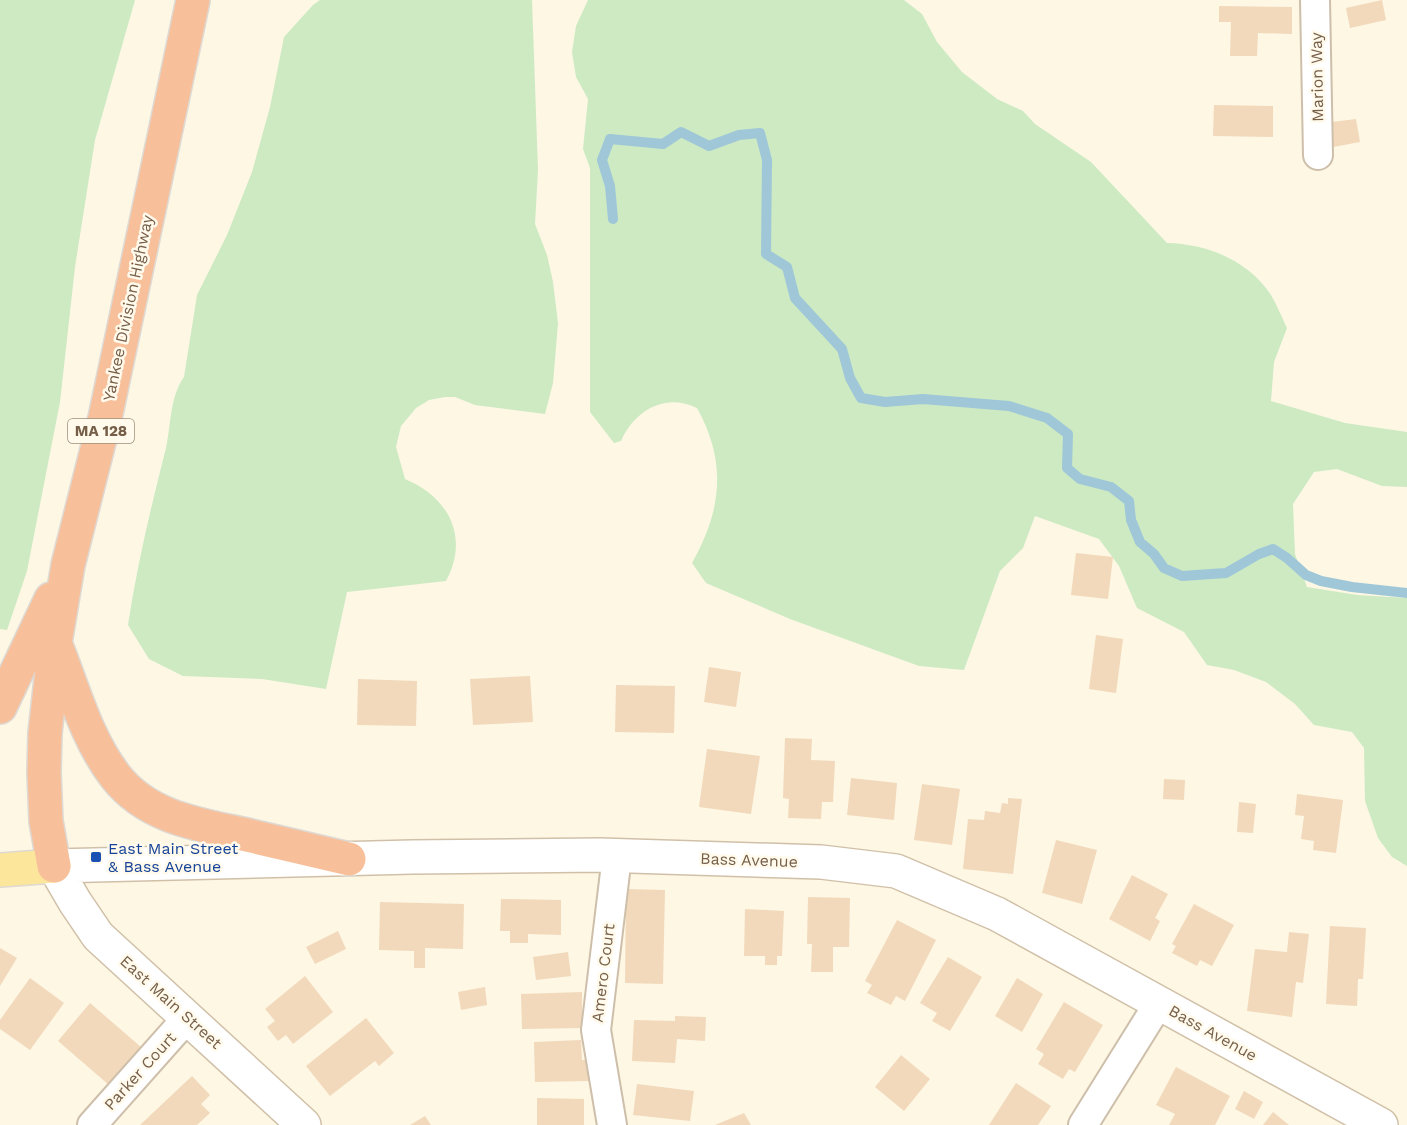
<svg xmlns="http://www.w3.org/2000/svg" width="1407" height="1125" viewBox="0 0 1407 1125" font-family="'Work Sans',sans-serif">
	<rect width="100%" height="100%" fill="#fdf7e4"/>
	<path fill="#cdeac3" d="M 0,0 L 135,0 L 95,140 L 75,267 L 60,402 L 27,571 L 7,630 L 0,629 Z
		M 320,0 L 532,0 L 538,170 L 535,224 L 547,255 L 553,282 L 558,323 L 553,383 L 545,414 L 475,405 L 455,397 L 445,397 L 429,400 L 416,408 L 401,426 L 396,447 L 405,479 C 448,497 470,536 446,581 L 347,592 L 326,689 L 262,679 L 183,676 L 149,659 L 128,625 C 137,565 151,507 166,448 C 171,425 170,396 184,377 L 197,295 L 227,235 L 252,172 L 270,107 L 284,37 L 313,5 Z
		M 588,0 L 904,0 L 922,14 L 937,42 L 962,72 L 997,99 L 1023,111 L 1035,124 L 1091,162 L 1167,243 C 1207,244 1248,260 1271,295 C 1277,305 1282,318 1287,328 L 1274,362 L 1271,401 L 1345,423 L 1407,432 L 1407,487 L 1382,486 L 1337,469 L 1314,472 L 1293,504 L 1295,554 L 1307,587 L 1357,595 L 1407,598 L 1407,866 L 1392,857 L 1378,838 L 1365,801 L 1364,748 L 1352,732 L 1314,725 L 1295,704 L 1266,682 L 1234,670 L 1207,665 L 1184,632 L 1137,608 L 1119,566 L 1099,539 L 1035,516 L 1023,548 L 1000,571 L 964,670 L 919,666 L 790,619 L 706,583 L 692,563 C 722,510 727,462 697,408 C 665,392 634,411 621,441 L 614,443 L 590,412 L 590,168 L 583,149 L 588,99 L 576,77 L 572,52 L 576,26 Z"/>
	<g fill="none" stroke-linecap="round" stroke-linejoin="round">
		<path stroke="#9fc7d8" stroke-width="10" d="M 613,219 L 610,186 L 602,160 L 610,139 L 663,144 L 681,132 L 709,146 L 739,135 L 760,133 L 767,160 L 766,254 L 787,267 L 795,298 L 842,349 L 850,378 L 861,398 L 885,402 L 923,399 L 1009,406 L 1047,418 L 1068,434 L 1067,468 L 1080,479 L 1111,487 L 1129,501 L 1131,520 L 1140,542 L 1154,554 L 1164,568 L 1182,576 L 1226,573 L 1259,554 L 1273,549 L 1287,558 L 1306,575 L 1321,581 L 1352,587 L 1407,593"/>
	</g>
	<path fill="#f2d9bc" d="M 1382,0 L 1386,20 L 1350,28 L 1346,8 Z
		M 1219,6 L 1292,7 L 1292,34 L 1258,33 L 1257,56 L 1230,56 L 1231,22 L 1219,22 Z
		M 1214,105 L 1273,106 L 1273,137 L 1213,136 Z
		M 1356,119 L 1360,142 L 1328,148 L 1324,123 Z
		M 1076,553 L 1113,557 L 1108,599 L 1071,595 Z
		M 1096,635 L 1123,639 L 1116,693 L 1089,689 Z
		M 709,667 L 741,672 L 736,707 L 704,702 Z
		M 530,676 L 533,722 L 473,725 L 470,679 Z
		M 358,679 L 417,681 L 416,726 L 357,725 Z
		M 616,685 L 675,686 L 674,733 L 615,732 Z
		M 785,738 L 812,739 L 811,760 L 835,761 L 833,802 L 822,802 L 821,819 L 788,818 L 789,799 L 783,798 Z
		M 707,749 L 760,756 L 751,814 L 699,807 Z
		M 851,778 L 897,783 L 894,820 L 847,815 Z
		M 1164,779 L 1185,780 L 1184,800 L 1163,799 Z
		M 922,784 L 960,789 L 952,845 L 914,840 Z
		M 1297,794 L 1343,800 L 1336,853 L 1313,850 L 1314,841 L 1301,839 L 1304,816 L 1295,815 Z
		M 1008,798 L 1022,799 L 1013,874 L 963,869 L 968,819 L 984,820 L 985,811 L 1000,813 L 1002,803 L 1008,804 Z
		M 1239,802 L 1256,804 L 1253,833 L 1237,832 Z
		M 1056,840 L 1097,850 L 1082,904 L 1042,893 Z
		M 1132,875 L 1168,894 L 1155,918 L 1160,921 L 1150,941 L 1109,919 Z
		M 626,889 L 665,890 L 663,984 L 625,983 Z
		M 808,897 L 850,898 L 849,947 L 833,947 L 833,972 L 811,972 L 812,944 L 807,944 Z
		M 501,899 L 561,900 L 561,935 L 528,934 L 528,943 L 510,943 L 510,931 L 500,931 Z
		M 380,902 L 464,904 L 463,949 L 425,948 L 425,968 L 414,968 L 414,951 L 379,950 Z
		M 1194,904 L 1234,925 L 1212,966 L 1200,960 L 1197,966 L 1172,953 L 1176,946 L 1172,944 Z
		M 745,909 L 784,911 L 782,956 L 777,956 L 777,965 L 765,965 L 765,956 L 744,956 Z
		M 897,920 L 936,940 L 905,1001 L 896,996 L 891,1005 L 867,993 L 872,985 L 865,981 Z
		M 1330,926 L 1366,928 L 1363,979 L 1358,979 L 1357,1006 L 1326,1004 Z
		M 338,931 L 346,949 L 315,964 L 306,947 Z
		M 1289,932 L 1309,934 L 1303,983 L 1296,982 L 1292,1017 L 1247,1011 L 1255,949 L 1287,952 Z
		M 0,948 L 17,958 L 0,986 Z
		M 568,952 L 571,976 L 536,980 L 533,957 Z
		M 948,957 L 982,977 L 950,1031 L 932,1021 L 937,1013 L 920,1003 Z
		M 305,976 L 333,1012 L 293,1044 L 286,1035 L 278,1041 L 267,1027 L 275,1021 L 265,1009 Z
		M 30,978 L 64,1003 L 30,1050 L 0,1029 L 0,1020 Z
		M 1017,978 L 1043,994 L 1022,1032 L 995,1016 Z
		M 485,987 L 487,1005 L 461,1010 L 458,992 Z
		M 582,992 L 582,1028 L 522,1029 L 521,994 Z
		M 1064,1002 L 1103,1025 L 1075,1072 L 1069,1069 L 1063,1079 L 1038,1064 L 1044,1054 L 1036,1049 Z
		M 90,1003 L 141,1047 L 109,1085 L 58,1041 Z
		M 675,1016 L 706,1017 L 705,1041 L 677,1039 L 675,1063 L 632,1061 L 634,1020 L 675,1021 Z
		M 366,1018 L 394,1053 L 379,1066 L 375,1061 L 330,1096 L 306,1066 Z
		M 581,1040 L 582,1060 L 588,1060 L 589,1081 L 535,1082 L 534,1042 Z
		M 901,1055 L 930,1079 L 904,1111 L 875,1087 Z
		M 1176,1067 L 1230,1096 L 1215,1125 L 1169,1125 L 1175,1114 L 1156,1105 Z
		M 192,1076 L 210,1095 L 201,1104 L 210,1113 L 197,1125 L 140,1125 Z
		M 1016,1083 L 1051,1106 L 1038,1125 L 989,1125 Z
		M 637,1084 L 694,1091 L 690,1121 L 633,1115 Z
		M 1244,1091 L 1263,1102 L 1254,1119 L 1235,1109 Z
		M 537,1098 L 584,1099 L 584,1125 L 537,1125 Z
		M 1273,1112 L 1289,1125 L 1263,1125 Z
		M 744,1113 L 751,1125 L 715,1125 Z
		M 425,1116 L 431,1125 L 410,1125 Z"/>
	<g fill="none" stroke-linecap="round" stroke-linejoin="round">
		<defs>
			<path id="street" d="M 1315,0 L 1318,155
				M 92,1125 L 188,1017
				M 612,1125 L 596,1030 L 617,856
				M 1083,1125 L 1159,1003"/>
			<path id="secondary" d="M 304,1125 L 98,936 L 75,902 L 54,866 L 412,857 L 600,855 L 821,862 L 896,871 L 997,914 L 1381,1125"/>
			<path id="primary" d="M 0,870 L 54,866"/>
			<path id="highway" d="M 57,648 C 74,691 87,740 116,777 C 149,819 202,825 251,836 C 284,844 316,851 349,859
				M 0,707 L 51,599
				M 54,866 L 46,821 L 44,772 L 45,733 L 55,643 L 68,565 L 105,418 L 193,0"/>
		</defs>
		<use href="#street" stroke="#cebfab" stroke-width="32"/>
		<use href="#secondary" stroke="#d1c0a8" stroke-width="36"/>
		<use href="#primary" stroke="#ded9d3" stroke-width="36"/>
		<use href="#highway" stroke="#ded9d3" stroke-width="36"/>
		<use href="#street" stroke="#fff" stroke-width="28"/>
		<use href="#secondary" stroke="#fff" stroke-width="33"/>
		<use href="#primary" stroke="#fce69c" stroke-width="33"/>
		<use href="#highway" stroke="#f7c09b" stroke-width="33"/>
	</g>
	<rect fill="#1a4fb4" stroke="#fffaeb" stroke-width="2" x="90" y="851" width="12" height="12" rx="3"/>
	<g text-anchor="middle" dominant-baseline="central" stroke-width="5" stroke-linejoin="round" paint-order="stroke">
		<rect fill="#fffaeb" stroke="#9f8e7a" stroke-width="1.5" x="68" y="419" width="66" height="24" rx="4.5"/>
		<g font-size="15" font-weight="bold" fill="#765f49">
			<text x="101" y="431">MA 128</text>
		</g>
		<g font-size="16" fill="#765f49" stroke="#fffaeb">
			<text transform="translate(1317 77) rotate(-91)">Marion Way</text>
			<text transform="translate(128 308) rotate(-78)">Yankee Division Highway</text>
			<text transform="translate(749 860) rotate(2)">Bass Avenue</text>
			<text transform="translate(603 973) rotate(-83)">Amero Court</text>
			<text transform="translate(171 1002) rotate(42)">East Main Street</text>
			<text transform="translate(1213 1033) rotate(29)">Bass Avenue</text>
			<text transform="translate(140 1071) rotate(-48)">Parker Court</text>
		</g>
		<g font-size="16" fill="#164399" stroke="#fffaeb" text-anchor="start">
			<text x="108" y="848">East Main Street<tspan x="108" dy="18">&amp; Bass Avenue</tspan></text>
		</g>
	</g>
</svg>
